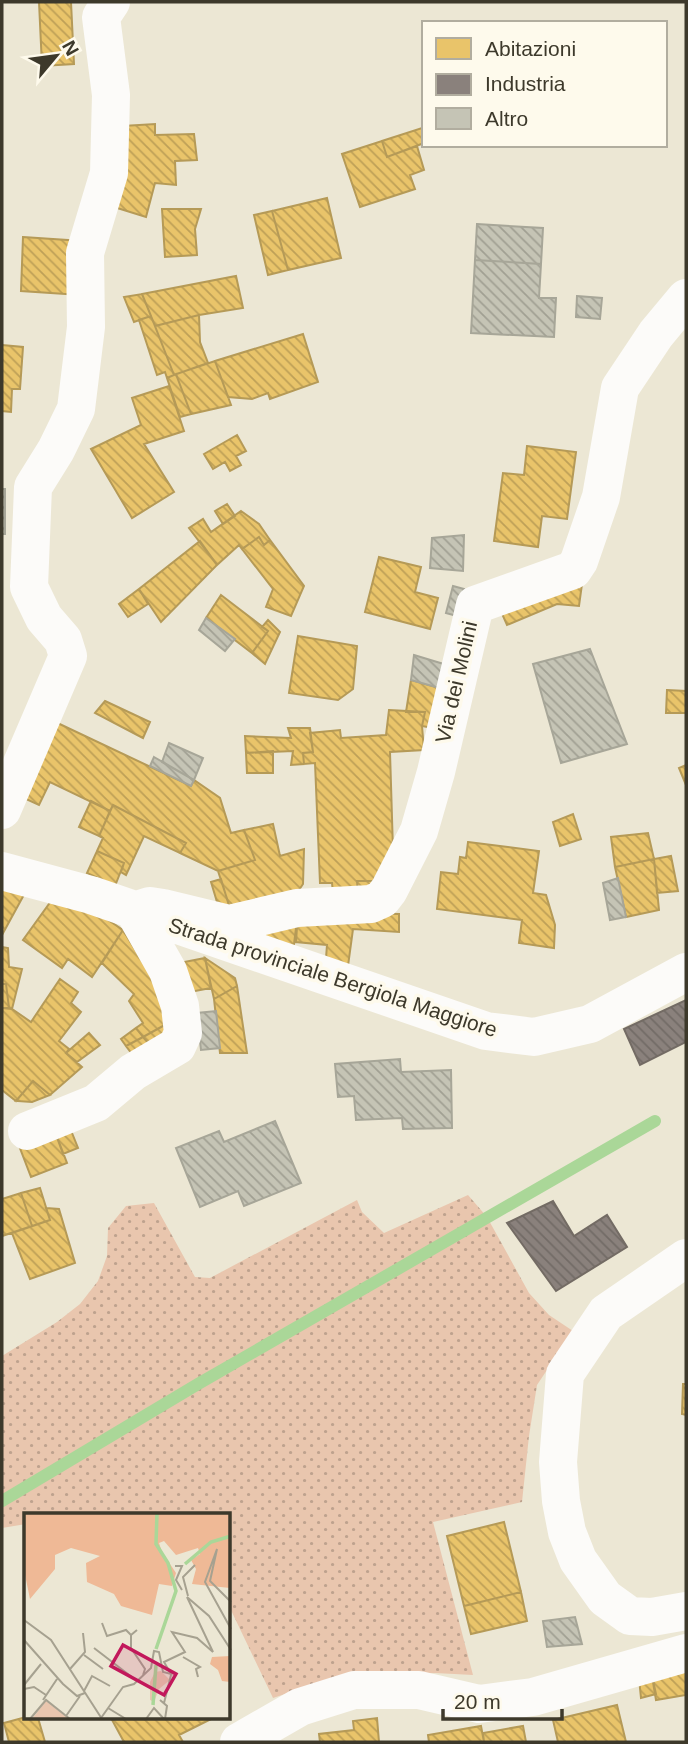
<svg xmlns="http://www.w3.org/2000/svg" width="688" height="1744" viewBox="0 0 688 1744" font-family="Helvetica,sans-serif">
	<defs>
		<pattern id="grass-dots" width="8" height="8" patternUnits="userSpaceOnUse" patternTransform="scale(1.75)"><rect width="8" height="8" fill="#e9c6ae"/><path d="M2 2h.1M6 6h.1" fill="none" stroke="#bea28e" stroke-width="1.8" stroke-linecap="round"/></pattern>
		<pattern id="homes-back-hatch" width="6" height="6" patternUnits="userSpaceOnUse" patternTransform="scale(1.75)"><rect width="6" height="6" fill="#e9c46a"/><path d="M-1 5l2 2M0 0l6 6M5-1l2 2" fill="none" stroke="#bea057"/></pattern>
		<pattern id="industry-back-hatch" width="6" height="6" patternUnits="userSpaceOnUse" patternTransform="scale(1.75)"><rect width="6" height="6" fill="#8a817c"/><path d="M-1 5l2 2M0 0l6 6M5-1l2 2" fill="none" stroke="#726b66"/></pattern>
		<pattern id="building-back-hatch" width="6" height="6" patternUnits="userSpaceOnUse" patternTransform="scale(1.75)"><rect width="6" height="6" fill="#c5c4b5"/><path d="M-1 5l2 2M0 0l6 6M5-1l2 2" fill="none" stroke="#a1a093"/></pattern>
	</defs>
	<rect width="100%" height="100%" fill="#ece7d4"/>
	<path fill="url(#grass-dots)" d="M 468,1195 L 487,1217 L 529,1293 L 549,1315 L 573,1331 L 537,1385 L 529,1436 L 522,1502 L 433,1522 L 473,1675 L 435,1673 L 324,1681 L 273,1698 L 229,1606 L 229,1515 L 26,1515 L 26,1524 L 2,1528 L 2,1356 L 57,1322 L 80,1304 L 98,1281 L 107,1256 L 108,1228 L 126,1206 L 154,1203 L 195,1277 L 210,1278 L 357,1200 L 362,1212 L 384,1233 Z"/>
	<path fill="url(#homes-back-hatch)" stroke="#b59a57" stroke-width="2" d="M 39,2 L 71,2 L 74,64 L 42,66 Z
		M 155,124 L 155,135 L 194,134 L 197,160 L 175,161 L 176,185 L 155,183 L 146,217 L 114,207 L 123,126 Z
		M 422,128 L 424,143 L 387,157 L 382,141 Z
		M 382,141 L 387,157 L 417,146 L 424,170 L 410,175 L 415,189 L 360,207 L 342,154 Z
		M 327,198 L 341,258 L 288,270 L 272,211 Z
		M 162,209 L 201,209 L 195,229 L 197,255 L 165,257 Z
		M 272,211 L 288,270 L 268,275 L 254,215 Z
		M 23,237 L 82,241 L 80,295 L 21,291 Z
		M 236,276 L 243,308 L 199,315 L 155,326 L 142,294 Z
		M 142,294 L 151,316 L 134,322 L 124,297 Z
		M 199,315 L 200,342 L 208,363 L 174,375 L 155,326 Z
		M 151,316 L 174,375 L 167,378 L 165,372 L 157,375 L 139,320 Z
		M 303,334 L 318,382 L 270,399 L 268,393 L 252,399 L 228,397 L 215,361 Z
		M 2,345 L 23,347 L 20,389 L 12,389 L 11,412 L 2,411 Z
		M 215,361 L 231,405 L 191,414 L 176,374 Z
		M 176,374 L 191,414 L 180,417 L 167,378 Z
		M 169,386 L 184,431 L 144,444 L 174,492 L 132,518 L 91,449 L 141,425 L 132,398 Z
		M 237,435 L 246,451 L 236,456 L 241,465 L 230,471 L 225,462 L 213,469 L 204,454 Z
		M 527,446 L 576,452 L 567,519 L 542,516 L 538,547 L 494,541 L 503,473 L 524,475 Z
		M 227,504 L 235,516 L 223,524 L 215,511 Z
		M 241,511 L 259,524 L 270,540 L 264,545 L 259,537 L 242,549 L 239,545 L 217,565 L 189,528 L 203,519 L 211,532 Z
		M 259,537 L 264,545 L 270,540 L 304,586 L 291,616 L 266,607 L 273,589 L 242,549 Z
		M 200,541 L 217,565 L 161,622 L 139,589 Z
		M 379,557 L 421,567 L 415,592 L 438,598 L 430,629 L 365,612 Z
		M 582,584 L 579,606 L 557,604 L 507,625 L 499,607 Z
		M 139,589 L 148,604 L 128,617 L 119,604 Z
		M 221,595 L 268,631 L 252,653 L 206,618 Z
		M 268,620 L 280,632 L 265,664 L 252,653 L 268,631 L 262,627 Z
		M 298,636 L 357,646 L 353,689 L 338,700 L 289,693 Z
		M 411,680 L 443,689 L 438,729 L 422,726 L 425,712 L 406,712 Z
		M 667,690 L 686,691 L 686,713 L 666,713 Z
		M 105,701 L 150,722 L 143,738 L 95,713 Z
		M 389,710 L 425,712 L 422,726 L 424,750 L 390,752 L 393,850 L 380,881 L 357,881 L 358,894 L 333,893 L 332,883 L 320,883 L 315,763 L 304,764 L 303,753 L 313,752 L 310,733 L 340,730 L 341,738 L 386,735 Z
		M 49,719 L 191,786 L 194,780 L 220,798 L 231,833 L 244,830 L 255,860 L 218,871 L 180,853 L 186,843 L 113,805 L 110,811 L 50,782 L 39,805 L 15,794 Z
		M 288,728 L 310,728 L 313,752 L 303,753 L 304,764 L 291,765 L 293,751 L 246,753 L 245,736 L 291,738 Z
		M 273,751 L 273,773 L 247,773 L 246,753 Z
		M 686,765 L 686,785 L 679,768 Z
		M 91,801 L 110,811 L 99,836 L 79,827 Z
		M 113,805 L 186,843 L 180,853 L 144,836 L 126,875 L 121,872 L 124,863 L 97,851 L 103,838 L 99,836 Z
		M 573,814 L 581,839 L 560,846 L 553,822 Z
		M 273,824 L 280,856 L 304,849 L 303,884 L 297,893 L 232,914 L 218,871 L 255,860 L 244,830 Z
		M 648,833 L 654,859 L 615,867 L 611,837 Z
		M 468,842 L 539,851 L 533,893 L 546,895 L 555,925 L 554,948 L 519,943 L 522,920 L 437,909 L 441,872 L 458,874 L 460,857 L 466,858 Z
		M 97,851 L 124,863 L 115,886 L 87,873 Z
		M 671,856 L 678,891 L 657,893 L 654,859 Z
		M 654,859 L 659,910 L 626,917 L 615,867 Z
		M 221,879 L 230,909 L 220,912 L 211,882 Z
		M 357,881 L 380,881 L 358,894 Z
		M 2,888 L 26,891 L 2,935 Z
		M 54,897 L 99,914 L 123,930 L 92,977 L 68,959 L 62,968 L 23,940 Z
		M 298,912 L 399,914 L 399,932 L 353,929 L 348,966 L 326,958 L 327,945 L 296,942 Z
		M 298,912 L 293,952 L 245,931 Z
		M 123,930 L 168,1003 L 172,1021 L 143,1037 L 136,1028 L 143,1023 L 129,1001 L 134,994 L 102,963 Z
		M 2,947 L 8,948 L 9,967 L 22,969 L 12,1009 L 9,1008 L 6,984 L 2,984 Z
		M 205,958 L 211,988 L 179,994 L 174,964 Z
		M 205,958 L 235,978 L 237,986 L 214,999 Z
		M 60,979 L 78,992 L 71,1003 L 81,1012 L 59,1041 L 69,1049 L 66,1053 L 82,1067 L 50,1095 L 33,1081 L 16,1101 L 2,1090 L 2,1008 L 12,1009 L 31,1022 Z
		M 2,984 L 6,984 L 9,1008 L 2,1008 Z
		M 237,986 L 247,1053 L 220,1053 L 214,999 Z
		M 172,1021 L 175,1029 L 149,1044 L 143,1037 Z
		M 136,1028 L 143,1037 L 126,1046 L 121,1039 Z
		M 89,1033 L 100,1045 L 77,1062 L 66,1053 Z
		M 143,1037 L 149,1044 L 132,1054 L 126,1046 Z
		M 33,1081 L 50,1095 L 32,1102 L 16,1101 Z
		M 68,1123 L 78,1148 L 63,1154 L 54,1129 Z
		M 54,1129 L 67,1163 L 31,1177 L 18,1143 Z
		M 40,1188 L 50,1220 L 32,1226 L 21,1193 Z
		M 21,1193 L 32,1226 L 2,1236 L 2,1199 Z
		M 46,1208 L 59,1209 L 75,1263 L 30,1279 L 12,1233 L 50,1220 Z
		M 683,1384 L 686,1384 L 686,1415 L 682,1414 Z
		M 504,1522 L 521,1592 L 464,1606 L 447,1536 Z
		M 521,1592 L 527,1621 L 471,1634 L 464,1606 Z
		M 686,1669 L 686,1695 L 656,1700 L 652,1676 Z
		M 652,1676 L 656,1694 L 641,1698 L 639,1678 Z
		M 617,1705 L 626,1742 L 558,1742 L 553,1720 Z
		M 26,1717 L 38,1718 L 45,1742 L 9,1742 L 4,1723 Z
		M 111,1718 L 213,1718 L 179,1735 L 183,1742 L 124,1742 Z
		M 377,1718 L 379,1742 L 320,1742 L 319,1734 L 354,1730 L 353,1721 Z
		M 481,1726 L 484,1742 L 429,1742 L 428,1735 Z
		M 523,1726 L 526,1742 L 484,1742 L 483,1733 Z"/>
	<path fill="url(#industry-back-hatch)" stroke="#736b64" stroke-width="2" d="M 686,1000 L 686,1042 L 640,1065 L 624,1029 Z
		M 553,1201 L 574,1236 L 607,1215 L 627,1247 L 556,1291 L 507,1223 Z"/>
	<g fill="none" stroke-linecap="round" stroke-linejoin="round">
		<path stroke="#aad798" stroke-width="12" d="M 2,1501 L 198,1384 L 655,1121"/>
	</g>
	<path fill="url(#building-back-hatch)" stroke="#a7a698" stroke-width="2" d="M 477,224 L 543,228 L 541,264 L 475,260 Z
		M 475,260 L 541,264 L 539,298 L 556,298 L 554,337 L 471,333 Z
		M 577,296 L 602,298 L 600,319 L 576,317 Z
		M 2,489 L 5,489 L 5,534 L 2,534 Z
		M 464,535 L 463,571 L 430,568 L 432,538 Z
		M 453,586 L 464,589 L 457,616 L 446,613 Z
		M 206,618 L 235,639 L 225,651 L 199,630 Z
		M 590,649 L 627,744 L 561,763 L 533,664 Z
		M 414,655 L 447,665 L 443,689 L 411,680 Z
		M 169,743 L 203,758 L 194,780 L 162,762 Z
		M 154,757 L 194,780 L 191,786 L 150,766 Z
		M 618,878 L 626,917 L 610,920 L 603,883 Z
		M 216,1011 L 220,1048 L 201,1050 L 197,1013 Z
		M 400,1059 L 401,1072 L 451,1070 L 452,1128 L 403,1129 L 402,1118 L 356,1120 L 354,1096 L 338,1097 L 335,1064 Z
		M 275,1121 L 301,1183 L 244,1206 L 238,1191 L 200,1207 L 176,1148 L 219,1131 L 224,1142 Z
		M 575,1617 L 582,1644 L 547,1647 L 543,1621 Z"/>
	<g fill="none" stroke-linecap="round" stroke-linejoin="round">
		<path stroke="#fcfbf9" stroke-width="38" d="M 2,810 L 68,656 L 63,640 L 44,618 L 29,587 L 33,487 L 56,450 L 76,409 L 86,327 L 85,253 L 109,173 L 111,95 L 101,17 L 111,2
			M 2,871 L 91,895 L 486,1031 L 534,1037 L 590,1024 L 686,972
			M 134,911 L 150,906 L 163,908 L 229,924 L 297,908 L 371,904 L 382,899 L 389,890 L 419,831 L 436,772 L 475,605 L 573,570 L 579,561 L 601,497 L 620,388 L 656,334 L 686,298
			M 27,1131 L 96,1103 L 133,1072 L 177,1046 L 183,1033 L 180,1006 L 168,971 L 134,911
			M 686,1258 L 606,1313 L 565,1374 L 558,1462 L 561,1501 L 567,1532 L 578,1560 L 605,1598 L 630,1616 L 652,1617 L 686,1611
			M 239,1742 L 300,1707 L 354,1690 L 419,1690 L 479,1704 L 533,1697 L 686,1653"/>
	</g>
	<g text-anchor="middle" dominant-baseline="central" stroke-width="7" stroke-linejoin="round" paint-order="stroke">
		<g font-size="21" fill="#3d392b" stroke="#fefaec">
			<text transform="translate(456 682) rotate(-77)">Via dei Molini</text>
			<text transform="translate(333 977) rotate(18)">Strada provinciale Bergiola Maggiore</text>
		</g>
	</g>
	<g transform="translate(24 1513)">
		<rect width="206" height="206" fill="#ece7d4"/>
		<path d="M 137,158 L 146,167 L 135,176 L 130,189 L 126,187 L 126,169 L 131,159 Z" fill="#e9c6ae"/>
		<path d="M 0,0 L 206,0 L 206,75 L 168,71 L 172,56 L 167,47 L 176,41 L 174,35 L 152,42 L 140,28 L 135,30 L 138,39 L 152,60 L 148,73 L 135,71 L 128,102 L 97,93 L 90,81 L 63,69 L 62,50 L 76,43 L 47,35 L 31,42 L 31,56 L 6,86 L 0,57 ZM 206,143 L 206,169 L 198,168 L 194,157 L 186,151 L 188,144 Z" fill="#efb996"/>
		<path d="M 22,188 L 45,206 L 8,206 Z" fill="#e9c6ae"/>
		<path fill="none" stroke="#aad798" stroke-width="3.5" d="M 161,51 L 187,29 L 207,23M 132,136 L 152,78 L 144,50 L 132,31 L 133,0M 129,192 L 132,152"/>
		<path fill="none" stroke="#a6a190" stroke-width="2" d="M 193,36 L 181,69 L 207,116M 193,36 L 186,68 L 207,89M 151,53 L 158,53 L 152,67 L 158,77M 164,83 L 159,64 L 171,52M 0,107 L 27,127 L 78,206M 78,110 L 83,123 L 102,117 L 107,122M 113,117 L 107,122 L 107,135 L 121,156 L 119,162M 0,127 L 39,171 L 53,183 L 61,180M 70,135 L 113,168M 60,142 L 79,156M 159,144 L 176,154 L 172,156 L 174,164M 46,156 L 61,139 L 59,120M 0,172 L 17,151M 0,176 L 10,174 L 22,182M 60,178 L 68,163 L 86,173M 19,187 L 33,166M 136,187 L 143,193 L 141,206M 140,190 L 148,158M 84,195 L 102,206M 42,203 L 56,183M 77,205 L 99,174 L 110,171 L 127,155 L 130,138 L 135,139 L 139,159 L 147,161 L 140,149 L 161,139 L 148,119 L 173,125 L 189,139 L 163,84 L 185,103 L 207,137M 6,206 L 22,187 L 46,206M 122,206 L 130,195 L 140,206"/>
		<path fill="#c2185b" fill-opacity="0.15" stroke="#c2185b" stroke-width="3.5" d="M 99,132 L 152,161 L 140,182 L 87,153 Z"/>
		<rect width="206" height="206" fill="none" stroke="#3d392b" stroke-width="3.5"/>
	</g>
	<rect width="688" height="1744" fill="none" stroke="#3d392b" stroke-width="7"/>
	<rect x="422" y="21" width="245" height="126" fill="#fefaec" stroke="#b1ad9f" stroke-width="2"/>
	<rect x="436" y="38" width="35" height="21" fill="#e9c46a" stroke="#b1ad9f" stroke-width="2"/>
	<text x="485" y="56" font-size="21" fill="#3d392b">Abitazioni</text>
	<rect x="436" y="74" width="35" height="21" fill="#8a817c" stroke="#b1ad9f" stroke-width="2"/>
	<text x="485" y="91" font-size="21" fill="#3d392b">Industria</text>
	<rect x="436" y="108" width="35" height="21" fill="#c5c4b5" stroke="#b1ad9f" stroke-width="2"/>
	<text x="485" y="126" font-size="21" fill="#3d392b">Altro</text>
	<g transform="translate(56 56) rotate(61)" stroke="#fefaec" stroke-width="5" paint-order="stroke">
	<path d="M0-5L12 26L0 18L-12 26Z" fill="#3d392b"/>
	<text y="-10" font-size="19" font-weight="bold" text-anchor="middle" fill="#3d392b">N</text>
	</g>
	<path d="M443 1709v10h119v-10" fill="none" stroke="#3d392b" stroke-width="3.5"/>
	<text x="454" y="1709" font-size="21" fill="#3d392b" stroke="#fefaec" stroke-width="5" paint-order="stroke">20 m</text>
</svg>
